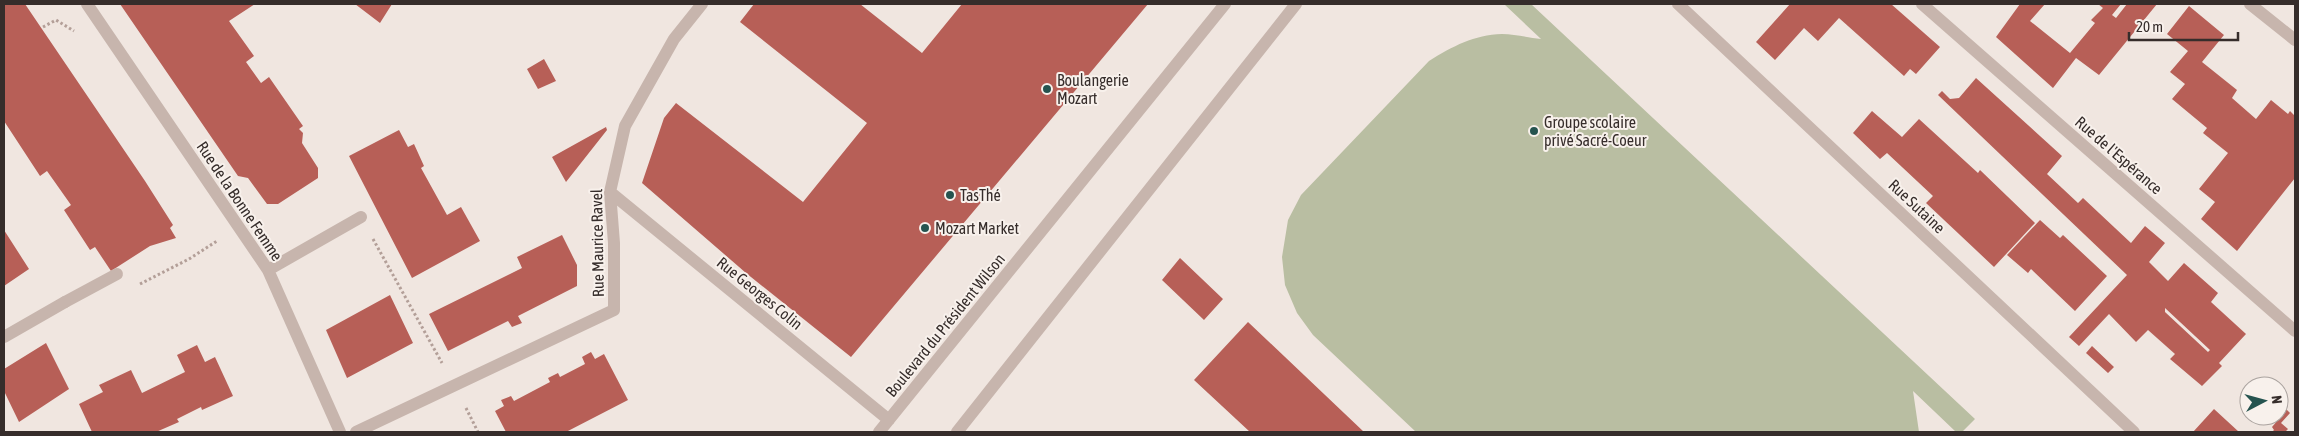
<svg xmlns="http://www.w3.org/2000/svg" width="2299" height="436" viewBox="0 0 2299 436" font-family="'Asap Condensed',sans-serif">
	<rect width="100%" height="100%" fill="#f0e6e0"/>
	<path fill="#b9bea2" d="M 1504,4 L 1531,4 L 1975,419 L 1962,432 L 1956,432 L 1913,391 L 1919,432 L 1416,432 L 1313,335 L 1297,313 L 1285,285 L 1282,257 L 1288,220 L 1301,195 L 1429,61 C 1453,46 1474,35 1502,34 C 1515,34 1529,38 1541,39 Z"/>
	<path fill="#b75f57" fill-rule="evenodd" d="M 4,4 L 25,4 L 145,181 L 173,225 L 170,228 L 176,238 L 150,246 L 111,271 L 95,247 L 90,250 L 64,210 L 71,205 L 47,171 L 40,176 L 4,121 L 5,113 L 4,110 Z
		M 120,4 L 255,4 L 229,21 L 254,56 L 246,62 L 261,83 L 269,77 L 303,126 L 299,129 L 303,133 L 302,143 L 318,168 L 318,178 L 278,204 L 267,204 L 248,178 L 238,176 Z
		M 355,4 L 392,4 L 380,23 Z
		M 754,4 L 860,4 L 922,53 L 962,4 L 1148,4 L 851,357 L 746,273 L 642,183 L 664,118 L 676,103 L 803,202 L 867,123 L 740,22 Z
		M 1790,4 L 1891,4 L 1940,47 L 1916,74 L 1910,69 L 1904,76 L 1839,18 L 1818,41 L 1804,28 L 1775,60 L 1756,42 Z
		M 2020,4 L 2045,4 L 2030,21 L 2070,53 L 2095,23 L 2091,20 L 2103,8 L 2098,4 L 2121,4 L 2112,15 L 2116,18 L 2127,4 L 2157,4 L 2099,75 L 2076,58 L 2053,88 L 1996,37 Z
		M 2189,6 L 2224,35 L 2202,62 L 2237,90 L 2232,98 L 2256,119 L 2271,100 L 2288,114 L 2290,111 L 2295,116 L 2295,178 L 2237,251 L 2201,219 L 2215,202 L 2199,189 L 2228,153 L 2203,133 L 2207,128 L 2172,99 L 2185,84 L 2170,72 L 2188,51 L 2167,34 Z
		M 544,59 L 556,81 L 538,89 L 527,69 Z
		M 1976,78 L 2062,156 L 2047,174 L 2078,203 L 2083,198 L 2131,243 L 2145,226 L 2165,243 L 2149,262 L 2168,281 L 2184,263 L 2218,293 L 2211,302 L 2246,334 L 2219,363 L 2222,366 L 2202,386 L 2170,359 L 2175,354 L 2148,330 L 2136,342 L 2109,314 L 2079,346 L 2069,337 L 2127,275 L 1938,95 L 1942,91 L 1950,99 L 1959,98 ZM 2165,308 L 2210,350 L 2208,352 L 2165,312 Z
		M 1872,111 L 1902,137 L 1919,119 L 1978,173 L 1980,170 L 2035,223 L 1994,267 L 1926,203 L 1933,196 L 1887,153 L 1880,159 L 1853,133 Z
		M 606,127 L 607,130 L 566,182 L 552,157 Z
		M 399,130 L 408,147 L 414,144 L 424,166 L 421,168 L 447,215 L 461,207 L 480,241 L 412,278 L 349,156 Z
		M 2040,220 L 2060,238 L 2063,235 L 2107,276 L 2075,311 L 2031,269 L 2028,273 L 2007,255 Z
		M 4,230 L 29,269 L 4,286 Z
		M 562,235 L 577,265 L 577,286 L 518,316 L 522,323 L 512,327 L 508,321 L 448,351 L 429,314 L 522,268 L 517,257 Z
		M 1180,258 L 1223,299 L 1204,320 L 1162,280 Z
		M 390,295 L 413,343 L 347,378 L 326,330 Z
		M 1248,322 L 1364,432 L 1250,432 L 1194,380 Z
		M 46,343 L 69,389 L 19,422 L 4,391 L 4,369 Z
		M 197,345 L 205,362 L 215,357 L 233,396 L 202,410 L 201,407 L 177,419 L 179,422 L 156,432 L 92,432 L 79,404 L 103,392 L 99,385 L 131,370 L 142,393 L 185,372 L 177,355 Z
		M 2092,346 L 2114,367 L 2108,373 L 2086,353 Z
		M 591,352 L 595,359 L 604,354 L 628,400 L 566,432 L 506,432 L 495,411 L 504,406 L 501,400 L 511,396 L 514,401 L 550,382 L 548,378 L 558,373 L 560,377 L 585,364 L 582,357 Z
		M 2279,402 L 2290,413 L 2281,423 L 2288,429 L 2285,432 L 2272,432 L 2274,430 L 2272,427 L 2278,420 L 2274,416 L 2279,416 Z
		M 2214,409 L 2239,432 L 2193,432 Z"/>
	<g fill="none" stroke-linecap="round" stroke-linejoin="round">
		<path stroke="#b39f98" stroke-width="3" stroke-dasharray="2.5 2.5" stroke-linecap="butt" d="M 43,27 L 56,20 L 74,31
			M 373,239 L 442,363
			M 140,284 L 189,259 L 217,241
			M 466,408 L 478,432"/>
		<path stroke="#c7b5ad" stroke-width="12" d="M 65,302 L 117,274"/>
		<path stroke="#c7b5ad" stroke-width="12" d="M 87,4 L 268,270 L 340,432
			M 1678,4 L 2134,432
			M 1922,4 L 2295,331
			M 2250,4 L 2295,40
			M 610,192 L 889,420
			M 268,270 L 361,217
			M 4,337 L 65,302
			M 356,432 L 614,310 L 614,243 L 610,192 L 625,126 L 674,39 L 702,4
			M 879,432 L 1225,4"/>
		<path stroke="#c7b5ad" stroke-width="12" d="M 957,432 L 1296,4"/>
	</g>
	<g fill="#25534f" stroke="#f8f1ec" stroke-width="2">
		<circle cx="1047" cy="89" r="5"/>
		<circle cx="1534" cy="131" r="5"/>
		<circle cx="950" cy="195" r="5"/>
		<circle cx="925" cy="228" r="5"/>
	</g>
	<g text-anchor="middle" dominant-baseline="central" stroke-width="4" stroke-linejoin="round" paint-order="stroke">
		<g font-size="16" fill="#362d2b" stroke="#f8f1ec" text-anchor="start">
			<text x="1057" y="80">Boulangerie<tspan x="1057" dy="18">Mozart</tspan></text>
			<text x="1544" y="122">Groupe scolaire<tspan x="1544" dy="18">privé Sacré-Coeur</tspan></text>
			<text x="960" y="195">TasThé</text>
			<text x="935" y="228">Mozart Market</text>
		</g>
		<g font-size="16" fill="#362d2b" stroke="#f8f1ec">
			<text transform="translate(2119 155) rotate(41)">Rue de l'Espérance</text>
			<text transform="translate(240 201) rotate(56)">Rue de la Bonne Femme</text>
			<text transform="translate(1917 206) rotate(43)">Rue Sutaine</text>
			<text transform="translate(597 243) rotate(-91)">Rue Maurice Ravel</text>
			<text transform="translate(760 293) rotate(39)">Rue Georges Colin</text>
			<text transform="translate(945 325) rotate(-51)">Boulevard du Président Wilson</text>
		</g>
	</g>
	<rect width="2299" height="436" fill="none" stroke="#362d2b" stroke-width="10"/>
	<g transform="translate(2264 401) rotate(84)"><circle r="24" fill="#f8f1ec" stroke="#aaa39f"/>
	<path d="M0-4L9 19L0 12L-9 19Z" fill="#25534f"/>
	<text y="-8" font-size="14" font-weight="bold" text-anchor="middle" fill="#362d2b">N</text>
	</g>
	<path d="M2129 32v8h109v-8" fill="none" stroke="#362d2b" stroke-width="2.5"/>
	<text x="2136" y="32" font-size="15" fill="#362d2b" stroke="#f8f1ec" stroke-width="4" paint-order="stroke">20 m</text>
</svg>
